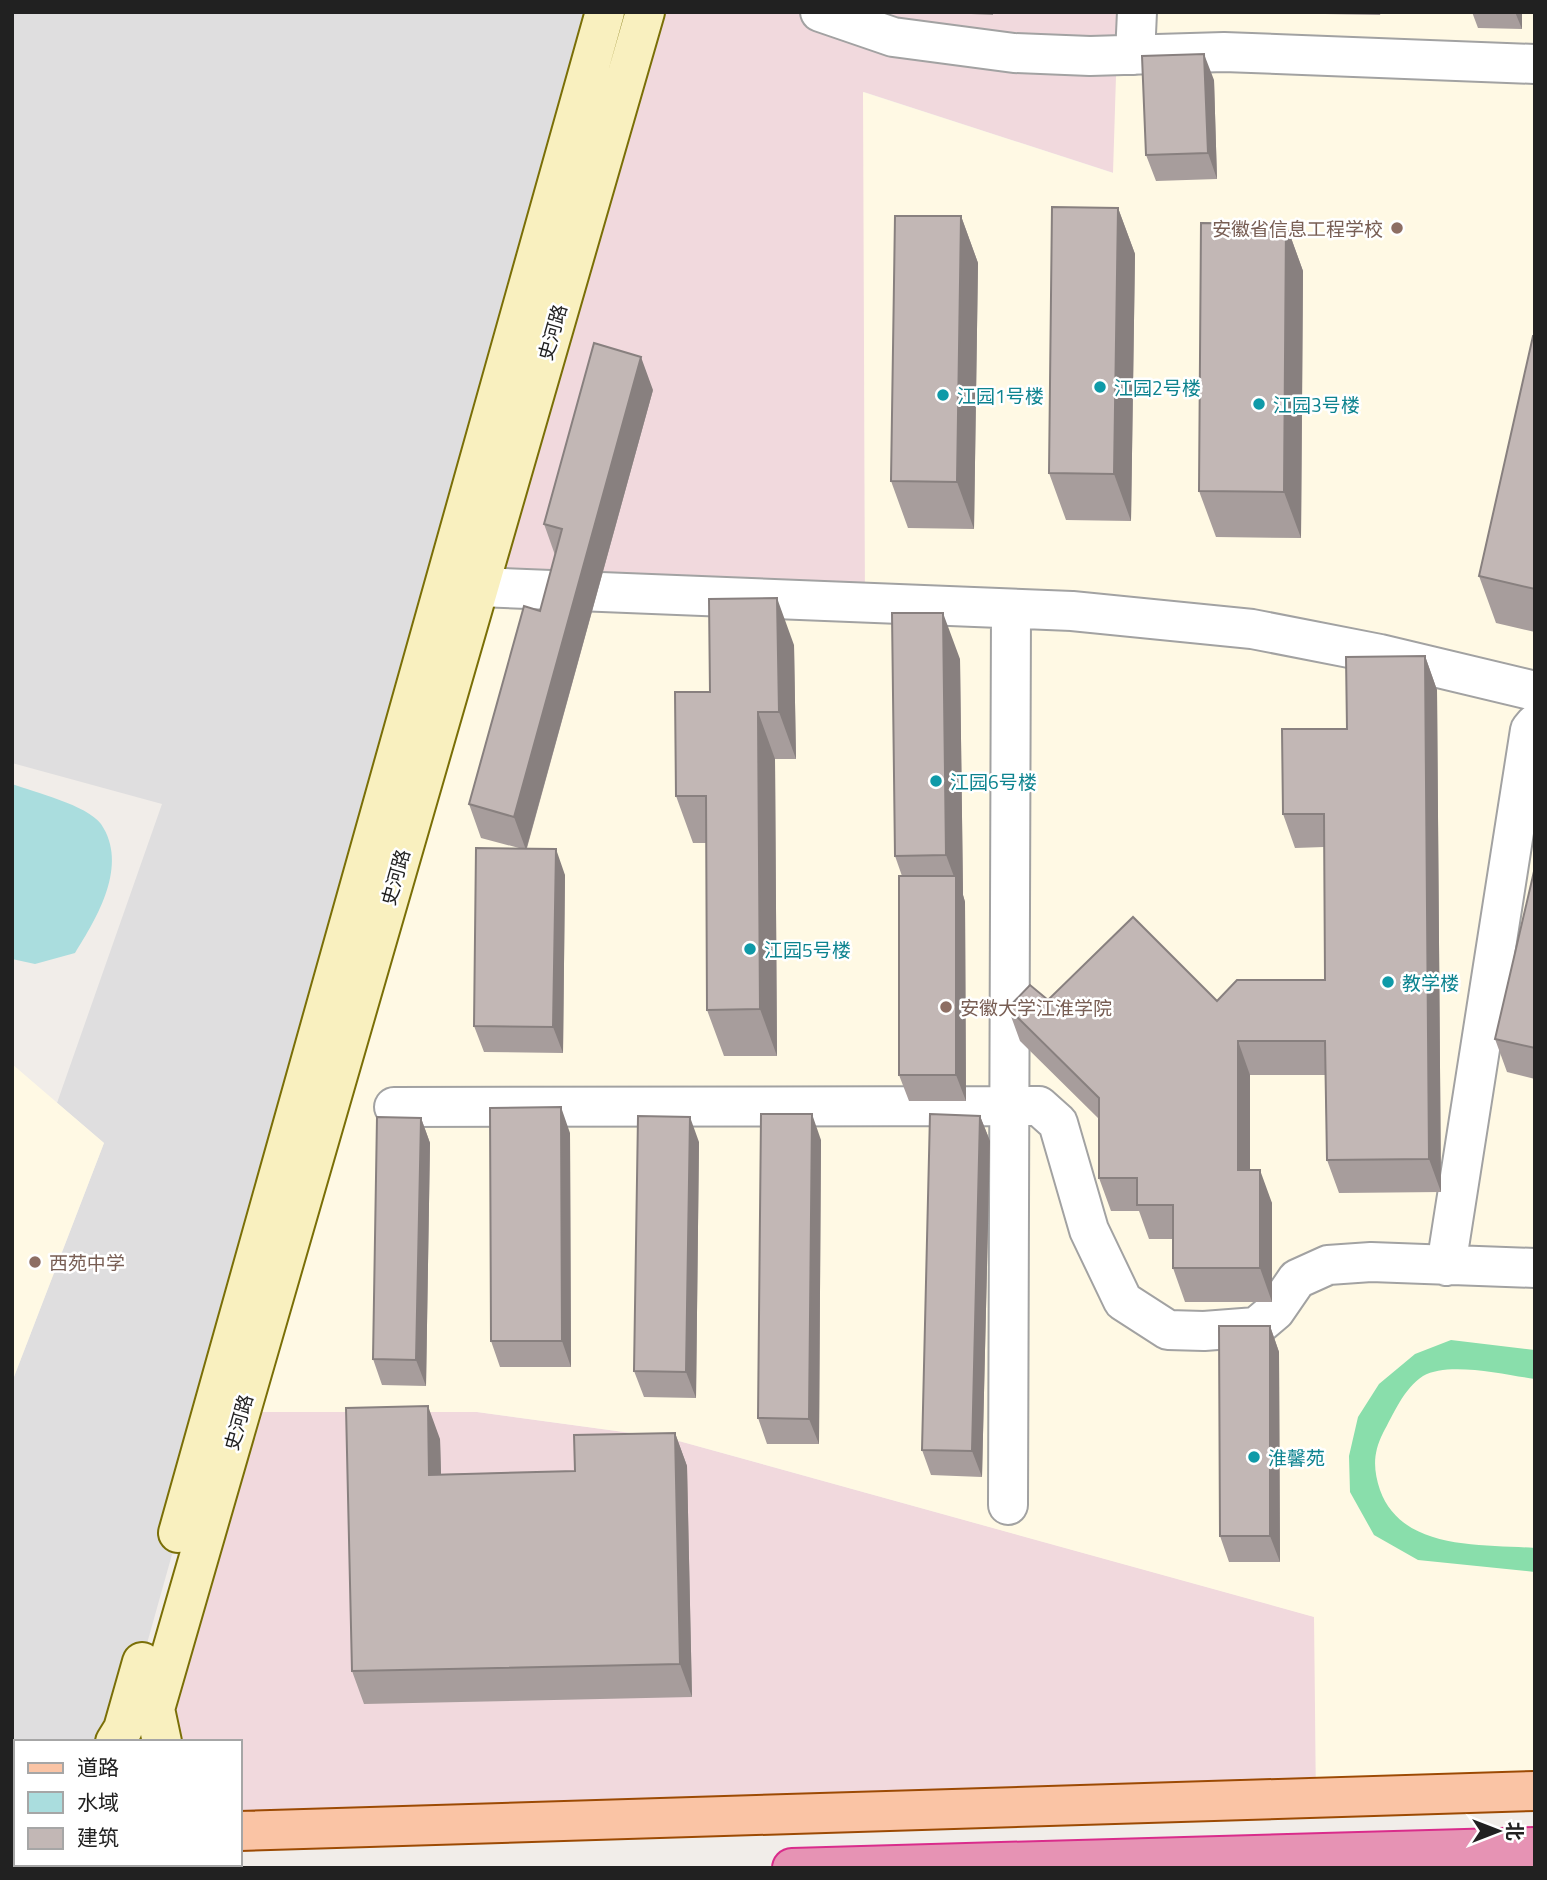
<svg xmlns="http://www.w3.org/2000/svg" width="1547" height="1880" viewBox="0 0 1547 1880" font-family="'Titillium Web','Noto Sans SC',sans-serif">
	<rect width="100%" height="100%" fill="#f1ede9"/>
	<path fill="#dfdedf" d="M 12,12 L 605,12 L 123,1729 L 115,1742 L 16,1742 L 16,1829 L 12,1830 L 12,1382 L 104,1143 L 57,1103 L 162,804 L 12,763 Z"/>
	<path fill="#f1d9dd" d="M 645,12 L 1118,12 L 1114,173 L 864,92 L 865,603 L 479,587 Z
		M 241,1412 L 477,1412 L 668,1438 L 1315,1617 L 1316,1798 L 240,1831 L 240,1742 L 162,1742 Z"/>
	<path fill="#fff9e4" d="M 1118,12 L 1535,12 L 1535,1791 L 1316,1798 L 1314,1617 L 668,1438 L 477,1412 L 241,1412 L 479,587 L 865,602 L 863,92 L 1113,173 Z
		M 12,1064 L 104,1143 L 12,1382 Z"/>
	<path fill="#89deab" d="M 1451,1340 L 1535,1350 L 1535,1379 C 1506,1375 1449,1361 1423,1376 C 1404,1388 1393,1415 1383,1433 C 1373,1453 1373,1469 1380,1490 C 1402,1551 1481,1544 1535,1548 L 1535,1572 L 1418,1560 L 1374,1535 L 1350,1492 L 1349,1456 L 1358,1417 L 1379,1384 L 1415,1354 Z"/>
	<path fill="#aaddde" d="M 12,784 C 34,792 87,805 101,824 C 129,865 97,918 75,953 L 35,964 L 12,959 Z"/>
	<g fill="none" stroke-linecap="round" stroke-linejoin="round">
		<defs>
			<path id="street" d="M 820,12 L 893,37 L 1014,53 L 1090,56 L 1224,52 L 1535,64
				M 1135,55 L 1137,12
				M 479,587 L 1072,611 L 1252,629 L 1380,654 L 1535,691
				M 394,1107 L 1039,1106 L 1058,1123 L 1089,1230 L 1123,1301 L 1168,1330 L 1204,1331 L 1256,1327 L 1275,1311 L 1297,1279 L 1328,1265 L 1371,1262 L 1535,1268
				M 1446,1266 L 1530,730 L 1535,724
				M 1008,1505 L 1011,609"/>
			<path id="secondary" d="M 178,1533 L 605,12
				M 115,1742 L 123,1729 L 142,1662
				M 162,1742 L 155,1709 L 645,12"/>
			<path id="primary" d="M 12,1830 L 16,1830
				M 240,1831 L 1535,1791"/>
			<path id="highway" d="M 792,1868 L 1535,1847"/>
		</defs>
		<use href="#street" stroke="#a2a2a2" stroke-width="42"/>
		<use href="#secondary" stroke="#7a6f07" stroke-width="42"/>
		<use href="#primary" stroke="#9c4a03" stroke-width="42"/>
		<use href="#highway" stroke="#d92c8b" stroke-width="42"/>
		<use href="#street" stroke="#fff" stroke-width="38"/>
		<use href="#secondary" stroke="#f9f0bf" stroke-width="38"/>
		<use href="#primary" stroke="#fac4a5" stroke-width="38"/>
		<use href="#highway" stroke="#e693b4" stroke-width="38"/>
	</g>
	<path fill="#a79d9c" d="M 927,12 L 993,12 L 993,15 Z
		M 1268,12 L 1381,12 L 1380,15 L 1268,13 Z
		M 1472,12 L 1522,12 L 1522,29 L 1478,28 Z
		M 1214,80 L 1217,179 L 1156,181 L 1146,155 Z
		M 1118,208 L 1135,254 L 1131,521 L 1066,520 L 1049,473 Z
		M 961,216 L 978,263 L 974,529 L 908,528 L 891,481 Z
		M 1286,224 L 1303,271 L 1301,538 L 1216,537 L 1199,491 Z
		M 1535,336 L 1535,632 L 1496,623 L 1479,576 Z
		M 653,390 L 527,848 L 565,875 L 563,1053 L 484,1052 L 474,1026 L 519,848 L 481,838 L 469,804 L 540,611 L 555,555 L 544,524 Z
		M 794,645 L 796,759 L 775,759 L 777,1056 L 724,1056 L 707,1010 L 706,843 L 693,843 L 676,796 L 710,692 Z
		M 1425,656 L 1437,690 L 1441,1192 L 1339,1193 L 1327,1160 L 1325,1075 L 1250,1075 L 1250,1170 L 1272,1203 L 1272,1302 L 1185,1302 L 1173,1268 L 1173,1239 L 1149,1239 L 1139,1211 L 1111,1211 L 1099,1178 L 1099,1119 L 1020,1041 L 1008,1008 L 1048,1000 L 1217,1001 L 1325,980 L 1324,847 L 1295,848 L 1283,814 L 1347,729 Z
		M 960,659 L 963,895 L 965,902 L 966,1101 L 909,1101 L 899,1075 L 902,876 L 895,856 Z
		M 1535,867 L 1535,1079 L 1507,1072 L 1495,1039 Z
		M 980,1116 L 990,1141 L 982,1477 L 931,1475 L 922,1450 Z
		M 421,1118 L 430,1143 L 426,1386 L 382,1385 L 373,1359 Z
		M 570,1133 L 571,1367 L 500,1367 L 491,1341 Z
		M 821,1140 L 819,1444 L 767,1444 L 758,1418 Z
		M 699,1142 L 696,1398 L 644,1397 L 634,1371 Z
		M 1270,1326 L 1279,1352 L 1280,1562 L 1229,1562 L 1220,1536 Z
		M 675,1433 L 687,1466 L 692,1697 L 364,1704 L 352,1671 L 440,1439 L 441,1474 L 575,1471 Z"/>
	<path fill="#88807f" d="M 1515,12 L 1522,12 L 1522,29 Z
		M 1204,54 L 1214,80 L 1217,179 L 1208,153 Z
		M 1118,208 L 1135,254 L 1131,521 L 1114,474 Z
		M 961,216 L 978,263 L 974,529 L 957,482 Z
		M 1286,224 L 1303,271 L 1301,538 L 1284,492 Z
		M 641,357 L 653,390 L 526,850 L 514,817 Z
		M 777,598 L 794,645 L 796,759 L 779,712 Z
		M 943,613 L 960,659 L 963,895 L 965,902 L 966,1101 L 956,1075 L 956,882 L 946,855 Z
		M 1425,656 L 1437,690 L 1441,1192 L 1429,1159 Z
		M 758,712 L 775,759 L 777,1056 L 760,1009 Z
		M 556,849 L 565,875 L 563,1053 L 553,1027 Z
		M 1238,1041 L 1250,1075 L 1250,1203 L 1238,1170 Z
		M 561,1107 L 570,1133 L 571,1367 L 562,1341 Z
		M 812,1114 L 821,1140 L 819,1444 L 809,1419 Z
		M 980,1116 L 990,1141 L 982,1477 L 972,1451 Z
		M 690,1117 L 699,1142 L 696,1398 L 686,1372 Z
		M 421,1118 L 430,1143 L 426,1386 L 416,1360 Z
		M 1260,1170 L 1272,1203 L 1272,1302 L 1260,1268 Z
		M 1270,1326 L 1279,1352 L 1280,1562 L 1270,1536 Z
		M 428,1406 L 440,1439 L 442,1508 L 429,1475 Z
		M 675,1433 L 687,1466 L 692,1697 L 680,1664 Z"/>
	<path fill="#c2b7b5" stroke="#88807f" stroke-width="2" d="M 1204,54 L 1208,153 L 1146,155 L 1142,56 Z
		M 1052,207 L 1118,208 L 1114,474 L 1049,473 Z
		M 895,216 L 961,216 L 957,482 L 891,481 Z
		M 1201,223 L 1286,224 L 1284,492 L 1199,491 Z
		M 1533,336 L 1535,336 L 1535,589 L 1479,576 Z
		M 594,343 L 641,357 L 514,817 L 469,804 L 524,606 L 540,611 L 562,529 L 544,524 Z
		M 777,598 L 779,712 L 758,712 L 760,1009 L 707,1010 L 706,796 L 676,796 L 675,692 L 710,692 L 709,599 Z
		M 892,613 L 943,613 L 946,855 L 895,856 Z
		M 1425,656 L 1429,1159 L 1327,1160 L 1325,1041 L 1238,1041 L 1238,1170 L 1260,1170 L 1260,1268 L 1173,1268 L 1173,1205 L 1137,1205 L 1137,1178 L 1099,1178 L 1099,1098 L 1008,1008 L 1030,985 L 1048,1000 L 1133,917 L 1217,1001 L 1237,980 L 1325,980 L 1324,814 L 1283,814 L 1282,729 L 1347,729 L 1346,657 Z
		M 476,848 L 556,849 L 553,1027 L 474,1026 Z
		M 1535,867 L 1535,1048 L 1495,1039 Z
		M 899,876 L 956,876 L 956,1075 L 899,1075 Z
		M 561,1107 L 562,1341 L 491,1341 L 490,1108 Z
		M 761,1114 L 812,1114 L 809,1419 L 758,1418 Z
		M 930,1114 L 980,1116 L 972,1451 L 922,1450 Z
		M 638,1116 L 690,1117 L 686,1372 L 634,1371 Z
		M 377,1117 L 421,1118 L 416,1360 L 373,1359 Z
		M 1219,1326 L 1270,1326 L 1270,1536 L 1220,1536 Z
		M 428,1406 L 429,1475 L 575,1471 L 574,1435 L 675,1433 L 680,1664 L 352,1671 L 346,1408 Z"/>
	<g fill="#8d6e63" stroke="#fff" stroke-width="2.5">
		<circle cx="1397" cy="228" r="7"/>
		<circle cx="946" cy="1007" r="7"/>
		<circle cx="35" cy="1262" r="7"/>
	</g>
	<g fill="#0f9aa8" stroke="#fff" stroke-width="2.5">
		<circle cx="1100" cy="387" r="7"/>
		<circle cx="943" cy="395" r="7"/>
		<circle cx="1259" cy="404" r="7"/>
		<circle cx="936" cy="781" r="7"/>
		<circle cx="750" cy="949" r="7"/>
		<circle cx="1388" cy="982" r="7"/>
		<circle cx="1254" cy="1457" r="7"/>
	</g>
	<g text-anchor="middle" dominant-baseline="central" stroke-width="5" stroke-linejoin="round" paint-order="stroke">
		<g font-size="19" fill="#785e54" stroke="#fff" text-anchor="start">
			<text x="1383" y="228" text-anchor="end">安徽省信息工程学校</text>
			<text x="960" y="1007">安徽大学江淮学院</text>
			<text x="49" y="1262">西苑中学</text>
		</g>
		<g font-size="19" fill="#212121" stroke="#fff">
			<text transform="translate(552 332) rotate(-74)">史河路</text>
			<text transform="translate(395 877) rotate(-74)">史河路</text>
			<text transform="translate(238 1422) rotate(-74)">史河路</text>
		</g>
		<g font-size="19" fill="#0d838f" stroke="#fff" text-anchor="start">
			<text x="1114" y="387">江园2号楼</text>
			<text x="957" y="395">江园1号楼</text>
			<text x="1273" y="404">江园3号楼</text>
			<text x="950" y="781">江园6号楼</text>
			<text x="764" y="949">江园5号楼</text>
			<text x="1402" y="982">教学楼</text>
			<text x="1268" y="1457">淮馨苑</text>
		</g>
	</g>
	<rect width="1547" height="1880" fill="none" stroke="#212121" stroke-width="28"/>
	<rect x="14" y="1740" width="228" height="126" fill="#ffffff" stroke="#a6a6a6" stroke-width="2"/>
	<rect x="28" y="1763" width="35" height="10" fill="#fac4a5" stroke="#a6a6a6" stroke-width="2"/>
	<text x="77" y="1775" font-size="21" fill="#212121">道路</text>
	<rect x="28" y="1792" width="35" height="21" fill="#aaddde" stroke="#a6a6a6" stroke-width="2"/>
	<text x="77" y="1810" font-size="21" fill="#212121">水域</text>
	<rect x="28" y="1828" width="35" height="21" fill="#c2b7b5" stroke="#a6a6a6" stroke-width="2"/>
	<text x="77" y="1845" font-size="21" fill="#212121">建筑</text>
	<g transform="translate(1498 1831) rotate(90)" stroke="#ffffff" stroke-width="5" paint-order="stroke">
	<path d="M0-5L12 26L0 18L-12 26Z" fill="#212121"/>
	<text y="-10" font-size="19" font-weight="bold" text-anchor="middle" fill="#212121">北</text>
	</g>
</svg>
